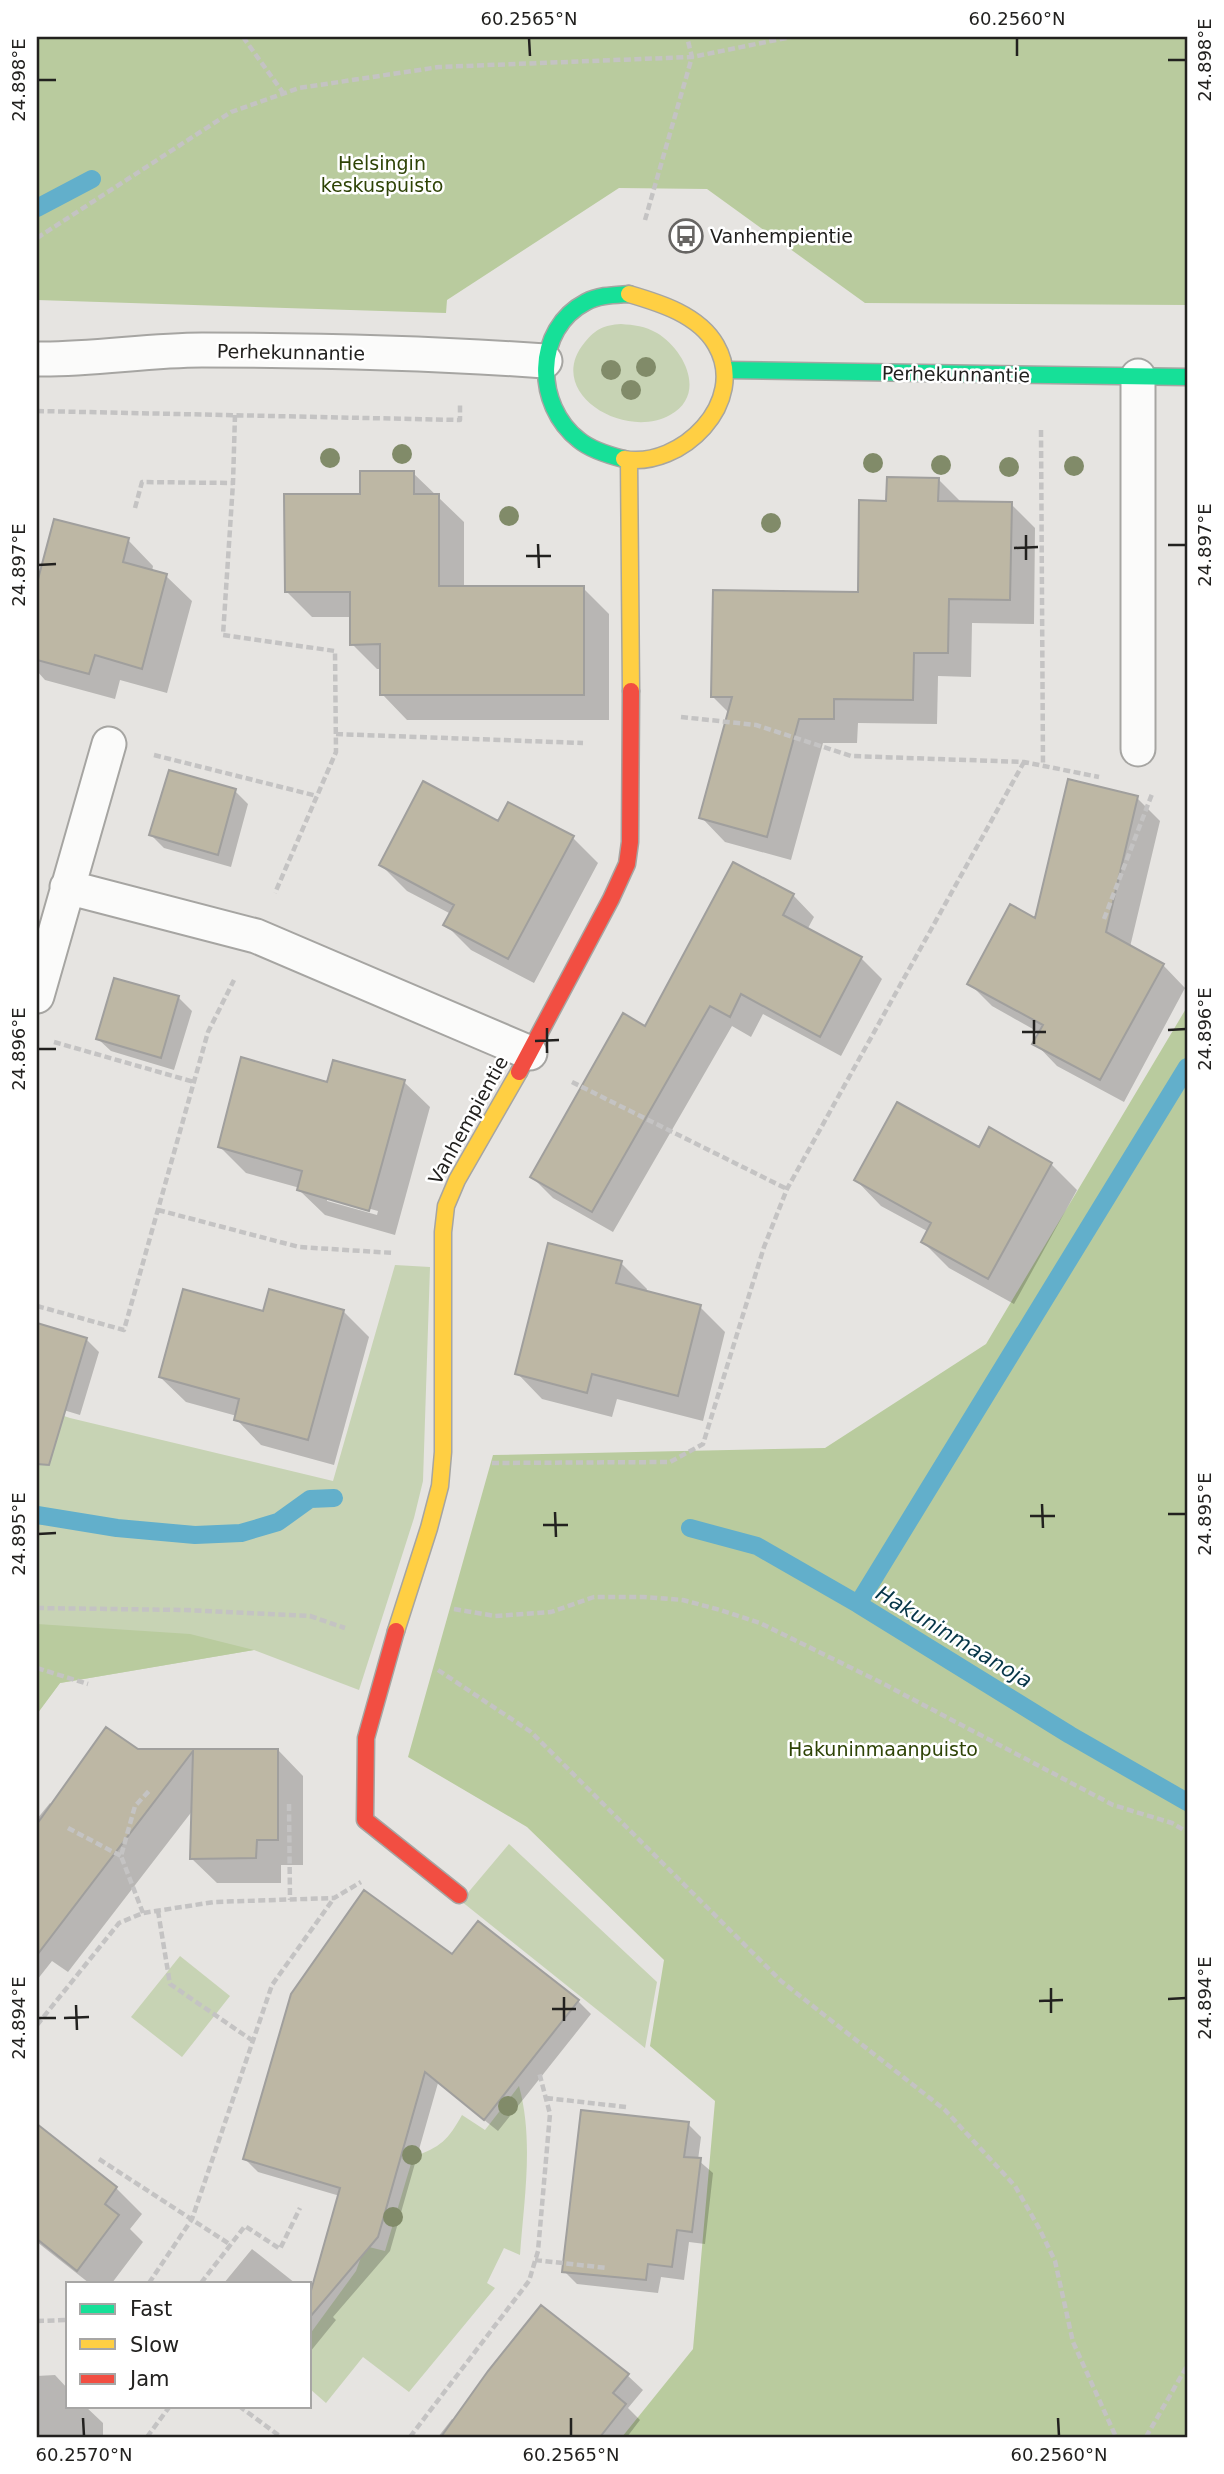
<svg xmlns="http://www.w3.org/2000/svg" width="1224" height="2474" viewBox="0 0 1224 2474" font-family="'DejaVu Sans',sans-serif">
	<rect width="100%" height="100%" fill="#e6e4e1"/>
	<path fill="#c7d3b4" d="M 621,324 C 634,325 645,326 657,333 C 685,350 707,395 670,415 C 624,441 543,392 585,342 C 596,329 604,325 621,324 Z
		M 395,1265 L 430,1267 L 423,1481 L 414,1518 L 359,1690 L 254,1650 L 60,1683 L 37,1714 L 37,1407 L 70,1418 L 333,1481 Z
		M 509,1844 L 657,1982 L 645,2048 L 461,1901 Z
		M 180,1956 L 230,1996 L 182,2057 L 131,2017 Z
		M 519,2086 C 534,2141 524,2199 520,2255 L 504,2248 L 487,2283 L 495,2288 L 409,2392 L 363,2357 L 326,2403 L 310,2389 L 310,2334 L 356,2271 L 365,2246 L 385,2251 L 413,2157 C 441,2147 448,2140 462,2115 L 485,2130 Z"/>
	<path fill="#b9cb9e" d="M 37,37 L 1187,37 L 1187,305 L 865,303 L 707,189 L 619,188 L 447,300 L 446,313 L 37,300 Z
		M 1187,1007 L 1187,2437 L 622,2437 L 693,2349 L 715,2101 L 650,2046 L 664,1960 L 527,1827 L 408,1757 L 493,1455 L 825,1448 L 986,1344 Z
		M 37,1624 L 190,1634 L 254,1650 L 60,1683 L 37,1714 Z"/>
	<path fill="#0003" fill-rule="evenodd" d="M 413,473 L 464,522 L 464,588 L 583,588 L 609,614 L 609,720 L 407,720 L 382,694 L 382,669 L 377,669 L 352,644 L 352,617 L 312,617 L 286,591 L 362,496 Z
		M 938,479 L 962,503 L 1011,504 L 1035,528 L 1034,624 L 972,623 L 971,677 L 938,676 L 937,724 L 858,723 L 857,743 L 823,743 L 791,860 L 725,842 L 701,817 L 729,713 L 712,696 L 860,593 L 888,503 Z
		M 55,521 L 128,540 L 153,566 L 152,572 L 166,576 L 192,601 L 167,693 L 120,680 L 115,699 L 45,680 L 37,671 L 37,590 Z
		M 235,791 L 248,804 L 231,867 L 164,848 L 151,835 Z
		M 1137,798 L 1160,821 L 1130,947 L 1163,965 L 1185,988 L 1124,1102 L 1057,1066 L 1035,1043 L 1040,1033 L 992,1006 L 969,983 L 1036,921 Z
		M 572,837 L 598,863 L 534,983 L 471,950 L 445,924 L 451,914 L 407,891 L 381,865 Z
		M 793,895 L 814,917 L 807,930 L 861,958 L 882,979 L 841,1056 L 763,1014 L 751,1037 L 732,1026 L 613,1232 L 553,1198 L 532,1177 L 646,1028 Z
		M 115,980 L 179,998 L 192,1011 L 174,1070 L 111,1051 L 98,1039 Z
		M 404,1082 L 430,1107 L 395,1235 L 325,1215 L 299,1190 L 300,1188 L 246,1173 L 220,1147 L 328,1084 ZM 327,1197 L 378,1211 L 377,1215 L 327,1201 Z
		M 979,1149 L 1051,1164 L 1077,1190 L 1014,1304 L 949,1268 L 923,1242 L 929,1232 L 881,1206 L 856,1180 Z
		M 621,1263 L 647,1289 L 646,1292 L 700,1307 L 725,1332 L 703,1421 L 617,1399 L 612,1417 L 542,1399 L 517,1373 Z
		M 343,1311 L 369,1337 L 334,1465 L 261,1445 L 236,1419 L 237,1416 L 186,1402 L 160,1377 L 264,1313 Z
		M 37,1325 L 86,1339 L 99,1352 L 80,1415 L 37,1402 Z
		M 278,1750 L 303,1776 L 303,1865 L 281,1865 L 281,1883 L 217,1883 L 191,1858 L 193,1810 L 68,1972 L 52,1961 L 37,1980 L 37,1819 L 50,1803 L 52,1805 L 137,1751 Z
		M 452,1956 L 578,2001 L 591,2014 L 498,2131 L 438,2083 L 390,2251 L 333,2317 L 336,2320 L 310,2352 L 310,2296 L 340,2196 L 258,2172 L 245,2159 Z
		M 688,2124 L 701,2137 L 698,2160 L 713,2173 L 705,2244 L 689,2242 L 684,2280 L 661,2277 L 658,2293 L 577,2284 L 564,2271 Z
		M 48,2135 L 116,2188 L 142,2214 L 130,2229 L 143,2242 L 112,2283 L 89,2283 L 37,2242 L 37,2149 Z
		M 252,2249 L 295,2283 L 224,2283 Z
		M 55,2375 L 68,2389 L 68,2406 L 85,2406 L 103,2423 L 103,2437 L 37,2437 L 37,2376 Z
		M 627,2375 L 643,2390 L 628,2408 L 640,2420 L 627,2437 L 438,2437 L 452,2419 L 455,2421 Z"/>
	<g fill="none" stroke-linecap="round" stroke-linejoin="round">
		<path stroke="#62afcb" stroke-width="18" d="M 37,208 L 92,179
			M 37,1515 L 117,1528 L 195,1535 L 241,1533 L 278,1522 L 310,1499 L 334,1498
			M 690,1528 L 757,1546 L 858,1604 L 1070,1735 L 1187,1802
			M 858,1604 L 1187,1067"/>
	</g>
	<path fill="#bdb7a4" stroke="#a09f9d" stroke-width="2" d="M 360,471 L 414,471 L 414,494 L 439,494 L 439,586 L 584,586 L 584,695 L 380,695 L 380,644 L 350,645 L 350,592 L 285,592 L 284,494 L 360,494 Z
		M 887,477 L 939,478 L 938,501 L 1012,502 L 1010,600 L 949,599 L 948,653 L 914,653 L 913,700 L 834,699 L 834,719 L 799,719 L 767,837 L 699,818 L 732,697 L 711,697 L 713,590 L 858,592 L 859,500 L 886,501 Z
		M 54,519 L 129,538 L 123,562 L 167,574 L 142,669 L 95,655 L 89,674 L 37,660 L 37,583 Z
		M 169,770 L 236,789 L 218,855 L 149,835 Z
		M 1068,779 L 1138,796 L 1106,932 L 1164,964 L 1100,1080 L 1032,1044 L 1043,1025 L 967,984 L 1010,904 L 1035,918 Z
		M 423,781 L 498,821 L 508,802 L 574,836 L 508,959 L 443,925 L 454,905 L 379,865 Z
		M 733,862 L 794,894 L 783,915 L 862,957 L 820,1037 L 741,994 L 730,1017 L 710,1006 L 592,1212 L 530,1177 L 623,1013 L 645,1026 Z
		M 114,978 L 179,996 L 161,1058 L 96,1039 Z
		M 241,1057 L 327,1082 L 333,1060 L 405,1080 L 369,1211 L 297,1190 L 302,1171 L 218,1147 Z
		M 897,1102 L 979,1147 L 989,1127 L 1052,1163 L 988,1279 L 921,1242 L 931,1223 L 854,1180 Z
		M 548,1243 L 622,1261 L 616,1283 L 701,1305 L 678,1396 L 592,1374 L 587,1393 L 515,1374 Z
		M 183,1289 L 263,1311 L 269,1289 L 344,1310 L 308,1440 L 234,1420 L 239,1399 L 159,1377 Z
		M 37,1323 L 87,1338 L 49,1465 L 37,1464 Z
		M 106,1727 L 138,1749 L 278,1749 L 278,1840 L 257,1840 L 256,1858 L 190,1859 L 193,1751 L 37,1955 L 37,1824 Z
		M 364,1890 L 452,1954 L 478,1921 L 579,2000 L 484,2120 L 425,2072 L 378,2237 L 310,2317 L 310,2294 L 340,2188 L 243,2159 L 291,1994 Z
		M 581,2110 L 689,2122 L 684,2157 L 701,2158 L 692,2232 L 677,2230 L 672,2267 L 648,2264 L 646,2280 L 562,2272 Z
		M 37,2124 L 117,2187 L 105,2204 L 119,2215 L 77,2271 L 37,2239 Z
		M 541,2305 L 629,2374 L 613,2393 L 626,2404 L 600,2437 L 441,2437 L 488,2371 Z"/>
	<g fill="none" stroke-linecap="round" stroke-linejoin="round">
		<defs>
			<path id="lane" d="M 37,359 C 92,360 147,350 202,350 C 316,350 431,353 545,361
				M 1138,749 L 1138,376
				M 67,887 L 256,936 L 530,1053
				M 37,996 L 109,744"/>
			<path id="fast" d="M 725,370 L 1187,377
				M 624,459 C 608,455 591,450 579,440 C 534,405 534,329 586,302 C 599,295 615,295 629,294"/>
			<path id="slow" d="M 624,459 C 681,469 749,402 716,345 C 699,315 660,303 629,294
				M 629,460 L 631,691
				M 396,1631 L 429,1528 L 440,1486 L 443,1452 L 443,1232 L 446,1206 L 457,1180 L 519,1072"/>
			<path id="jam" d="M 519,1072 L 611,899 L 627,864 L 630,842 L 631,691
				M 396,1631 L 366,1738 L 365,1820 L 459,1895"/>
		</defs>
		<use href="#lane" stroke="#a6a5a2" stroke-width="37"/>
		<use href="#fast" stroke="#a6a5a2" stroke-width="19"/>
		<use href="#slow" stroke="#a6a5a2" stroke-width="19"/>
		<use href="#jam" stroke="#a6a5a2" stroke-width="19"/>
		<path stroke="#c4c3c3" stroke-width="4.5" stroke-dasharray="7 3.5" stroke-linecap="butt" d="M 243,37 L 284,94
			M 645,220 L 692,57 L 687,37
			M 37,238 L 231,112 L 299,88 L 439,67 L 692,57 L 791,37
			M 37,411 L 460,420 L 460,402
			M 235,415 L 233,483 L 223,635 L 335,651 L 336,752 L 275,893
			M 1041,430 L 1043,765
			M 135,508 L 142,482 L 233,483
			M 681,717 L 756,725 L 851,756 L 1024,762 L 1099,777
			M 336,734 L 583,743
			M 154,755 L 317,796
			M 1104,919 L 1152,794
			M 54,1042 L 194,1082
			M 572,1082 L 787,1189
			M 158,1210 L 299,1247 L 394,1253
			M 37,1306 L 124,1330 L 208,1032 L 234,980
			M 492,1463 L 670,1462 L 703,1444 L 764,1247 L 787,1189 L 1024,762
			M 37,1608 L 186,1610 L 310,1616 L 345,1628
			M 454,1609 L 495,1616 L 551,1612 L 594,1597 L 644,1597 L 683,1600 L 720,1610 L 760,1623 L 880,1682 L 1113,1805 L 1172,1823 L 1187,1832
			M 37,1668 L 88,1684
			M 438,1670 L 531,1732 L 781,1981 L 945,2110 L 1015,2186 L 1039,2228 L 1055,2261 L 1073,2342 L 1116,2437
			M 289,1804 L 290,1900
			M 68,1828 L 121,1856
			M 158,1911 L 170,1984 L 253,2041
			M 143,1913 L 121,1856 L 135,1806 L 149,1791
			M 37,2025 L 119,1923 L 143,1913 L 214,1902 L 334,1898 L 361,1882
			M 546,2098 L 626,2107
			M 99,2159 L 231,2245
			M 535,2260 L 607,2268
			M 149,2283 L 192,2219 L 272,1985 L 334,1898
			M 201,2283 L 245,2226 L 280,2249 L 300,2208
			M 37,2321 L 68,2320
			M 239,2406 L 281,2437
			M 147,2437 L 170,2406
			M 410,2437 L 529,2281 L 538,2251 L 550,2114 L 539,2072
			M 1146,2437 L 1187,2366"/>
		<use href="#lane" stroke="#fbfbfa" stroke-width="33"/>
		<use href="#fast" stroke="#16e098" stroke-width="16"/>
		<use href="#slow" stroke="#ffcf43" stroke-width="16"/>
		<use href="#jam" stroke="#f24e42" stroke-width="16"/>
	</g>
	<g fill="#818b69">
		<circle cx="646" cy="367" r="10"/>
		<circle cx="611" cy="370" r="10"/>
		<circle cx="631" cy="390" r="10"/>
		<circle cx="402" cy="454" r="10"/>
		<circle cx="330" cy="458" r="10"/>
		<circle cx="873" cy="463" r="10"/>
		<circle cx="941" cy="465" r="10"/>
		<circle cx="1074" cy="466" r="10"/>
		<circle cx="1009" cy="467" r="10"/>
		<circle cx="509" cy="516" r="10"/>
		<circle cx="771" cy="523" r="10"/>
		<circle cx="508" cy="2106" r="10"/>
		<circle cx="412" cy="2155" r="10"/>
		<circle cx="393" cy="2217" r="10"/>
	</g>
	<path fill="none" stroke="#22211f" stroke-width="2.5" d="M 529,38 L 530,56M 1017,38 L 1017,56M 1168,60 L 1186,60M 38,80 L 56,80M 1026,535 L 1026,560M 538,544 L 539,568M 1168,545 L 1186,545M 1014,548 L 1038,547M 526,556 L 551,556M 38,565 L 56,564M 1034,1020 L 1034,1044M 547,1028 L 547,1053M 1168,1030 L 1186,1029M 1022,1032 L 1046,1032M 535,1041 L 559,1040M 38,1049 L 56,1049M 1042,1504 L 1043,1528M 555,1512 L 556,1537M 1168,1514 L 1186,1514M 1030,1516 L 1055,1516M 543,1525 L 568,1525M 38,1534 L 56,1533M 1051,1988 L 1051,2013M 564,1997 L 564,2021M 1168,1999 L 1186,1998M 1039,2001 L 1063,2000M 76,2005 L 77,2030M 552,2009 L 576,2009M 38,2018 L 56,2018M 64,2018 L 89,2017M 83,2418 L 84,2436M 571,2418 L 571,2436M 1058,2418 L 1059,2436"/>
	<defs>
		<symbol id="bus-ring" viewBox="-11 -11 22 22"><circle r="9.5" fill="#fff" stroke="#676563" stroke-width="1.5"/><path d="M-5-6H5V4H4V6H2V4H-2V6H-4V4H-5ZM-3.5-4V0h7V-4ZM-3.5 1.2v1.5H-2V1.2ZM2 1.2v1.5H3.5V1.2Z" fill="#676563"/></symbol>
	</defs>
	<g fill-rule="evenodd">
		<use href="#bus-ring" x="667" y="217" width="38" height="38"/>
	</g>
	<g text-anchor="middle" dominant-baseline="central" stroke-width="5" stroke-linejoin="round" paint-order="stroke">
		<g font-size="19" fill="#2e4306" stroke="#fff">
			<text x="382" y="163">Helsingin<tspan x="382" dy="22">keskuspuisto</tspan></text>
			<text x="883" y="1749">Hakuninmaanpuisto</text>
		</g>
		<g font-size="19" fill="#22211f" stroke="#fff" text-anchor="start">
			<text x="710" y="236">Vanhempientie</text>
		</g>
		<g font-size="19" fill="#22211f" stroke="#fff">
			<text transform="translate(291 352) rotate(1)">Perhekunnantie</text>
			<text transform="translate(956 374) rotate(1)">Perhekunnantie</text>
			<text transform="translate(468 1120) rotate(-61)">Vanhempientie</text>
		</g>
		<g font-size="21" font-style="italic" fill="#053547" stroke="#fff">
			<text transform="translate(954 1637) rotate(31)">Hakuninmaanoja</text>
		</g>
	</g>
	<rect width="1224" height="2474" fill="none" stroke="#ffffff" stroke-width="77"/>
	<rect x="66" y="2282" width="245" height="126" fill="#ffffff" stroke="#a7a6a5" stroke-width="2"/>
	<rect x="80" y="2304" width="35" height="10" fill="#16e098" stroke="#a7a6a5" stroke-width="2"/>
	<text x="130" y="2316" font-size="21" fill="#22211f">Fast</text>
	<rect x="80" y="2339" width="35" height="10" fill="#ffcf43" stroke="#a7a6a5" stroke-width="2"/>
	<text x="130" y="2352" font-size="21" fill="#22211f">Slow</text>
	<rect x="80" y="2374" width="35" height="10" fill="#f24e42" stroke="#a7a6a5" stroke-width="2"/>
	<text x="130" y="2386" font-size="21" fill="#22211f">Jam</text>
	<rect x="38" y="38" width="1148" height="2398" fill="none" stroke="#22211f" stroke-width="2.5"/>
	<g font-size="18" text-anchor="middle" fill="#22211f">
		<text x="529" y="25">60.2565°N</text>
		<text x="1017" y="25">60.2560°N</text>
		<text transform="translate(1205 60) rotate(-90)" y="6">24.898°E</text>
		<text transform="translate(19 80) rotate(-90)" y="6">24.898°E</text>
		<text transform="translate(1205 545) rotate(-90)" y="6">24.897°E</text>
		<text transform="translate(19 565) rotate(-90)" y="6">24.897°E</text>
		<text transform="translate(1205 1029) rotate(-90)" y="6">24.896°E</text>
		<text transform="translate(19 1049) rotate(-90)" y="6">24.896°E</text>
		<text transform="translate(1205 1514) rotate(-90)" y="6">24.895°E</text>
		<text transform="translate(19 1534) rotate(-90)" y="6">24.895°E</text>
		<text transform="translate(1205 1998) rotate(-90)" y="6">24.894°E</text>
		<text transform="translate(19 2018) rotate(-90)" y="6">24.894°E</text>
		<text x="84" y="2461">60.2570°N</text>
		<text x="571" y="2461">60.2565°N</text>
		<text x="1059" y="2461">60.2560°N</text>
	</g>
</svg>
